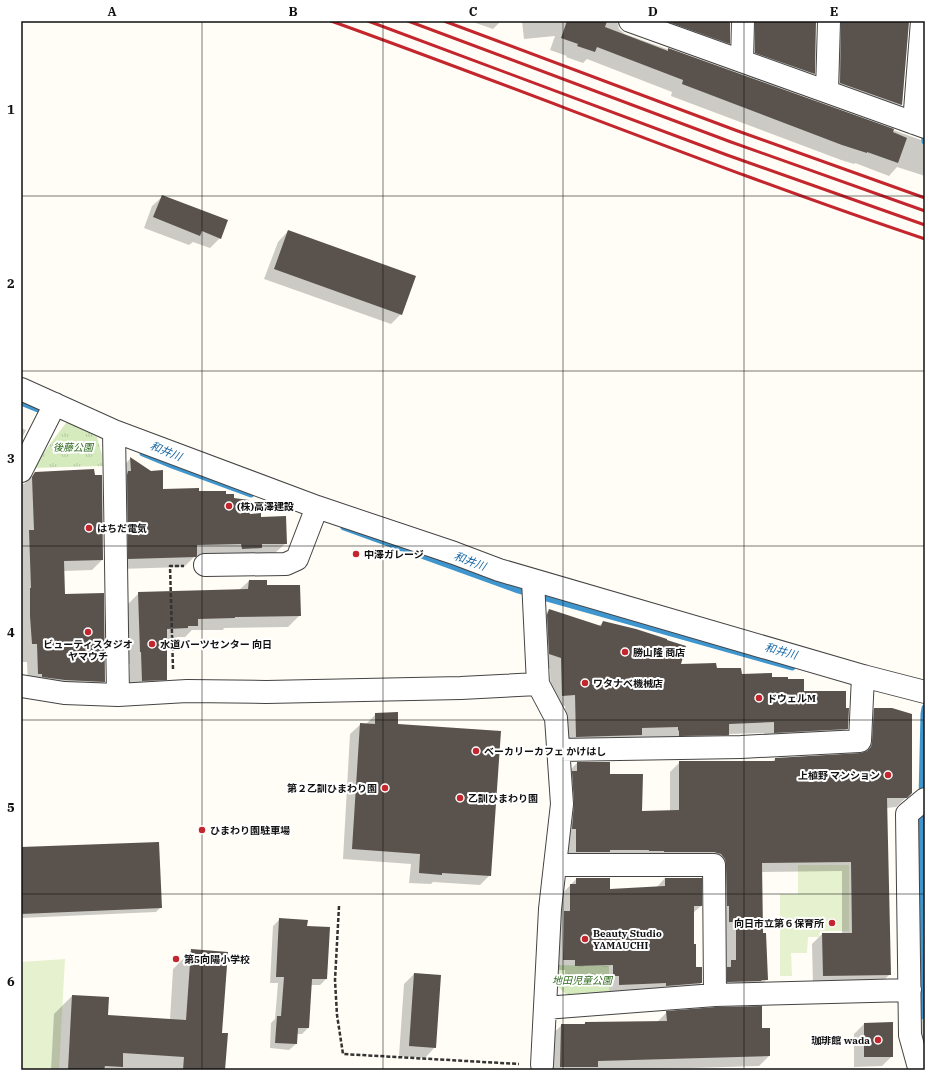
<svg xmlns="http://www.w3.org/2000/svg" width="946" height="1091" viewBox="0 0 946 1091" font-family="'IBM Plex Serif','Noto Sans JP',serif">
	<defs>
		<pattern id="park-tufts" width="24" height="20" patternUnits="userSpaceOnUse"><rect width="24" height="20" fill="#d5ebbd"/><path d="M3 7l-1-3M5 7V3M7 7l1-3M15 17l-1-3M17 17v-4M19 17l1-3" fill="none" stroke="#b6c8a1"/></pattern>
	</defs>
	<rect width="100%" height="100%" fill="#fffdf5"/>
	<path fill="url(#park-tufts)" d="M 66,423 L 74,423 L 97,437 L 102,455 L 103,466 L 32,468 Z
		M 555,965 L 609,966 L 609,993 L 566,994 L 555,984 Z"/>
	<path fill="#e6f2cf" d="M 798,865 L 849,865 L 849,931 L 820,931 L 819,937 L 808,937 L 807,953 L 791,953 L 792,976 L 780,976 L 780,894 L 798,894 Z
		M 65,959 L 59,1070 L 21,1070 L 21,962 Z"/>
	<path fill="#0003" d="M 470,21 L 501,21 L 493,29 Z
		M 522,21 L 617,21 L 619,29 L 625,34 L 921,140 L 925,140 L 925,176 L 897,167 L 889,176 L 855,163 L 854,164 L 841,160 L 671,96 L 672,92 L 587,59 L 583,63 L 566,57 L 567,56 L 550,50 L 555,36 L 524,39 Z
		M 624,21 L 729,21 L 729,43 L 717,55 Z
		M 735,21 L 815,21 L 814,74 L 803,85 L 744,64 Z
		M 821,21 L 909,21 L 902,105 L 890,117 L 829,95 Z
		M 163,196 L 220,238 L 210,248 L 193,242 L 189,245 L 144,228 L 152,206 Z
		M 288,231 L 401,314 L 391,324 L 264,279 L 278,242 Z
		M 21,428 L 26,430 L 21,440 Z
		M 131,458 L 162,490 L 225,495 L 233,499 L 249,515 L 260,518 L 286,543 L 275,553 L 196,555 L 184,567 L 119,569 L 121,468 Z
		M 35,473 L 102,560 L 92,570 L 64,571 L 64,595 L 104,682 L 93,692 L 28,684 L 27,662 L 21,662 L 21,484 L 24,484 Z
		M 249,581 L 266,586 L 300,615 L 288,627 L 224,628 L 223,630 L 192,630 L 185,637 L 177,637 L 175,640 L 166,640 L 166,679 L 154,691 L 130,692 L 130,664 L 128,664 L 127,605 L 139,593 L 239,590 Z
		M 549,610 L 599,626 L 603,622 L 679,665 L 716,669 L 741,675 L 787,680 L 847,729 L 836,740 L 764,743 L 764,733 L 729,734 L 717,745 L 566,748 L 565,706 L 551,706 L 550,669 L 539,665 L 539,621 Z
		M 874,709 L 911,793 L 896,807 L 886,808 L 890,974 L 879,985 L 813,986 L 812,944 L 822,934 L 842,934 L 842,871 L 762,872 L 762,934 L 767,979 L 757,989 L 718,992 L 721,971 L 726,966 L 726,932 L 719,932 L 717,875 L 566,862 L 567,773 L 577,763 L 609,774 L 641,812 L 670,812 L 670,772 L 680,762 L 772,762 L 775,759 L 861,754 L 863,753 L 864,719 Z
		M 376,714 L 397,725 L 490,875 L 480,885 L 433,882 L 431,884 L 409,883 L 411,864 L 343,859 L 350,734 L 361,724 L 366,724 Z
		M 21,848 L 161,907 L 156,912 L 21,918 Z
		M 577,878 L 609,890 L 656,888 L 665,878 L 701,906 L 693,913 L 693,945 L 695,968 L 701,983 L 691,993 L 609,995 L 609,986 L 603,986 L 603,975 L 565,976 L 565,970 L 553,970 L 560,896 Z
		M 279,920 L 326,979 L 320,985 L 311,985 L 308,1028 L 302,1034 L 296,1034 L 296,1044 L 289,1050 L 270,1048 L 271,1023 L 275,1019 L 278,983 L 270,983 L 273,926 Z
		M 191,951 L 221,1034 L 224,1070 L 51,1070 L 54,1014 L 72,996 L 107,1016 L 170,1020 L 173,969 Z
		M 414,974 L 435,1047 L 425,1058 L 399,1056 L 404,984 Z
		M 925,975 L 925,1047 L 914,1047 L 914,1017 L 921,1009 L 923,981 L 925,979 Z
		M 667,1012 L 761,1029 L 769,1056 L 759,1066 L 626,1070 L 550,1070 L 551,1035 L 562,1025 L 583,1025 L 585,1023 L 657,1022 Z
		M 864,1024 L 892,1024 L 892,1056 L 882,1066 L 854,1067 L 854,1034 Z"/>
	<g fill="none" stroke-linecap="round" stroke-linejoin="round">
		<path stroke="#3f96cf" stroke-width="7" d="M 924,128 L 925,141
			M 21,402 L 48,413
			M 143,453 L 172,465 L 251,494
			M 344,527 L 518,590 L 792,667
			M 922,798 L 924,714 L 925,708
			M 921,1016 L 920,938 L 921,808"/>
	</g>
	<path fill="#5a524d" d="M 567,21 L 607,21 L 605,27 L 668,51 L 668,48 L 894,129 L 893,132 L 907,138 L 898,163 L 867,152 L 867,153 L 842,145 L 682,84 L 683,80 L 597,47 L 595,52 L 577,46 L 578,44 L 561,38 Z
		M 668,21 L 730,21 L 730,44 L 668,22 Z
		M 755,21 L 816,21 L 815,74 L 755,53 Z
		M 841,21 L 909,21 L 902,105 L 840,83 Z
		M 162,195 L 228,220 L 221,239 L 202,231 L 200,236 L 153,217 Z
		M 288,230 L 416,276 L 402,315 L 274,269 Z
		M 130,457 L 151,471 L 163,470 L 163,489 L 199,488 L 199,491 L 226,491 L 226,494 L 234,494 L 234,498 L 249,500 L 250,514 L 261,513 L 261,517 L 286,516 L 287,544 L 262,544 L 262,548 L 242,549 L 241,544 L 197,545 L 197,556 L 196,557 L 128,559 L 127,475 L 128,471 L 131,471 Z
		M 94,469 L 95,475 L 102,475 L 103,560 L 64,561 L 65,594 L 104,593 L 105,682 L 65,680 L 42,677 L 42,674 L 38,674 L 37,644 L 32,644 L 30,616 L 30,588 L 31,588 L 29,530 L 34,530 L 32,477 L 35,472 Z
		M 249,580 L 267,580 L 267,585 L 300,585 L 301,616 L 235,617 L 235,618 L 198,619 L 198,626 L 188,626 L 188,628 L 167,629 L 167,680 L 142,681 L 141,652 L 140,652 L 138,592 L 248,589 Z
		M 549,609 L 601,626 L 603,621 L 636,629 L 667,639 L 667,640 L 686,646 L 681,664 L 716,663 L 717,668 L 741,668 L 742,674 L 772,673 L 772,677 L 788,677 L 788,679 L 804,679 L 804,691 L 846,691 L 846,708 L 849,708 L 848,729 L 774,733 L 774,722 L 729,724 L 729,735 L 679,736 L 679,730 L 678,731 L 678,727 L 642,728 L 642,735 L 576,737 L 575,695 L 562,696 L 561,658 L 549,654 L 547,615 Z
		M 874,708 L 892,708 L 912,714 L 912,793 L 907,798 L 887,798 L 891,975 L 823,976 L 822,933 L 852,933 L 851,862 L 762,863 L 763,933 L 766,933 L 768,980 L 761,980 L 762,981 L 727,982 L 727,967 L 731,967 L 731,960 L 736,960 L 736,922 L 729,922 L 729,906 L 727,906 L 726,865 L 725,859 L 721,854 L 714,852 L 664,852 L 664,851 L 649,851 L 649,850 L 610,850 L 610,852 L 576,852 L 576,829 L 572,829 L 574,803 L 572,771 L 577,771 L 577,762 L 610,762 L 610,774 L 643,774 L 642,811 L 679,810 L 679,761 L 775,761 L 775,758 L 861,753 L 867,751 L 871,747 L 872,742 Z
		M 398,712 L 398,724 L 501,731 L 491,876 L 442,873 L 442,875 L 419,873 L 420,854 L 352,849 L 360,723 L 375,724 L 375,713 Z
		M 159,842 L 162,908 L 21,914 L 21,847 Z
		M 576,878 L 610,878 L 610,889 L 665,886 L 665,878 L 702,878 L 702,906 L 694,906 L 694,944 L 696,944 L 696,967 L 702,967 L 702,983 L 666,986 L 666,983 L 619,985 L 619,976 L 613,976 L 613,965 L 575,966 L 575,960 L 563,960 L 564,911 L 570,911 L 570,884 L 576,884 Z
		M 279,918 L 308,920 L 307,926 L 330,927 L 327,979 L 312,979 L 309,1028 L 298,1028 L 297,1044 L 275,1043 L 277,1016 L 281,1016 L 284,977 L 276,977 Z
		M 191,949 L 228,952 L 222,1033 L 228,1033 L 225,1070 L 183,1070 L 184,1057 L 123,1053 L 123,1067 L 105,1066 L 104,1070 L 68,1070 L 72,995 L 109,997 L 108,1015 L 186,1020 Z
		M 414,973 L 441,975 L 436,1048 L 409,1046 Z
		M 762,1006 L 762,1028 L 770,1028 L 770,1056 L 598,1061 L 598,1067 L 560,1067 L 561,1024 L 585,1024 L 585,1022 L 667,1021 L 666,1011 L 716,1007 Z
		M 893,1022 L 893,1057 L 864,1057 L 864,1023 Z"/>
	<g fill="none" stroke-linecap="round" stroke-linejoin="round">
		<defs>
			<path id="minor" d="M 630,21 L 925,127
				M 742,61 L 743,21
				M 827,91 L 829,21
				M 914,123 L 922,21
				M 21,389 L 114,431 L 317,507 L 454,553 L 499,570 L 863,676 L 925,692
				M 114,431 L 118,695
				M 21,471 L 55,404
				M 205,565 L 286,564 L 297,559 L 317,507
				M 533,580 L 538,684 L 556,718 L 562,804 L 550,909 L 542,1065
				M 21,686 L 64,693 L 118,695 L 187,691 L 266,692 L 461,688 L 538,684
				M 559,750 L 741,747 L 860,741 L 863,676
				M 555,865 L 714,865 L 715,995
				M 545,1008 L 715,995 L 910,990
				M 918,1064 L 910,1035 L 907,814 L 925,799"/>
		</defs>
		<use href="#minor" stroke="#444" stroke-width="24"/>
		<path stroke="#333" stroke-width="2.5" stroke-dasharray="4 2" stroke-linecap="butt" d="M 173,669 L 170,566 L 184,566
			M 339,906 L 335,980 L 337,1015 L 343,1054 L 519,1064"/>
		<use href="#minor" stroke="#fff" stroke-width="22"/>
		<path stroke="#c4262e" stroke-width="3" d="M 331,21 C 529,92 725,172 925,239
			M 368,21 L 727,155 L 925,225
			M 408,21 L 731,142 L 925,211
			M 444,21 L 735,130 L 925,198"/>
	</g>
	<path fill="none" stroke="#111" stroke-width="1" stroke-opacity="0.55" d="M 202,21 L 202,1070M 383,21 L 383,1070M 563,21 L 563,1070M 744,21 L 744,1070M 21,196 L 925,196M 21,371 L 925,371M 21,546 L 925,546M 21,720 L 925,720M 21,894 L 925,894"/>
	<g fill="#c4262e" stroke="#fff" stroke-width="1.5">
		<circle cx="229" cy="506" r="4"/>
		<circle cx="89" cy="528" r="4"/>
		<circle cx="356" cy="554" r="4"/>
		<circle cx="88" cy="632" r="4"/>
		<circle cx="152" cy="644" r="4"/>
		<circle cx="625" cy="652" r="4"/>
		<circle cx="585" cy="683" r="4"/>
		<circle cx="759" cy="698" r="4"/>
		<circle cx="476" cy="751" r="4"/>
		<circle cx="888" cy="775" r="4"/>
		<circle cx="385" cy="788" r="4"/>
		<circle cx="460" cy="798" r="4"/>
		<circle cx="202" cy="830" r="4"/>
		<circle cx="832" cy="923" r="4"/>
		<circle cx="585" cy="939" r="4"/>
		<circle cx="176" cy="959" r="4"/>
		<circle cx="878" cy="1040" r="4"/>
	</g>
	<g text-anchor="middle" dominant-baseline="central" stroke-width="4" stroke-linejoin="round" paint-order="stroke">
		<g font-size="10" font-style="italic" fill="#2f6b1f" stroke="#fff">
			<text x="73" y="447">後藤公園</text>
			<text x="582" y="980">地田児童公園</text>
		</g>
		<g font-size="10" font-weight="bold" fill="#111" stroke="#fff" text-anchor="start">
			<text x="237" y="506">(株)高澤建設</text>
			<text x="97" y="528">はちだ電気</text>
			<text x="364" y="554">中澤ガレージ</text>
			<text x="88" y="644" text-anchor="middle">ビューティスタジオ<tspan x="88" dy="12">ヤマウチ</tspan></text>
			<text x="160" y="644">水道パーツセンター 向日</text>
			<text x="633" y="652">勝山隆 商店</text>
			<text x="593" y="683">ワタナベ機械店</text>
			<text x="767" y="698">ドウェルM</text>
			<text x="484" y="751">ベーカリーカフェ かけはし</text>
			<text x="880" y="775" text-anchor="end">上植野 マンション</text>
			<text x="377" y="788" text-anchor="end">第２乙訓ひまわり園</text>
			<text x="468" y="798">乙訓ひまわり園</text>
			<text x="210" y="830">ひまわり園駐車場</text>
			<text x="824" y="923" text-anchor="end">向日市立第６保育所</text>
			<text x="593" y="933">Beauty Studio<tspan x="593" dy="12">YAMAUCHI</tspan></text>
			<text x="184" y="959">第5向陽小学校</text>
			<text x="870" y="1040" text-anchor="end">珈琲館 wada</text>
		</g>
		<g font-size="11" font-style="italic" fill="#1768a6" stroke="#fff">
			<text transform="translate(166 451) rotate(22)">和井川</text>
			<text transform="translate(470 561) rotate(20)">和井川</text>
			<text transform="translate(781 651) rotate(15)">和井川</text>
		</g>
	</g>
	<rect width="946" height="1091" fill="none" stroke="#ffffff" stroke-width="44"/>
	<rect x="22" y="22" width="902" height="1047" fill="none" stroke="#111" stroke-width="1.5"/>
	<g font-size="13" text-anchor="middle" font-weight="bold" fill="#111">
		<text x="112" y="16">A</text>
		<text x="293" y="16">B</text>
		<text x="473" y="16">C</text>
		<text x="653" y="16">D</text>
		<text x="834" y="16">E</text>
		<text x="11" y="114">1</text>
		<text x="11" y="288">2</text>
		<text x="11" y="463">3</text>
		<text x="11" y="637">4</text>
		<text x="11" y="812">5</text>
		<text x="11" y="986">6</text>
	</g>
</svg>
